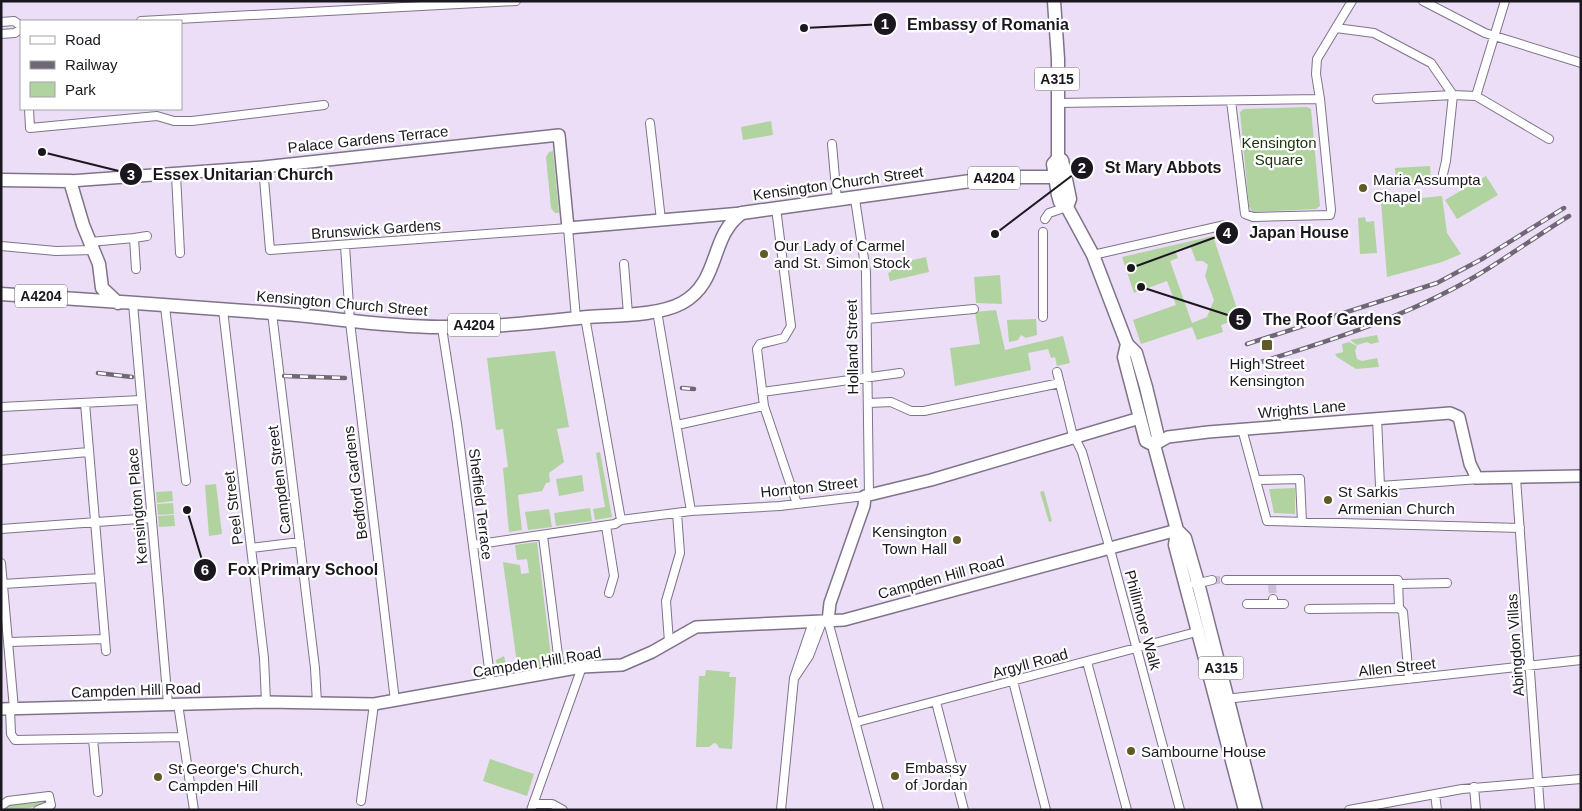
<svg xmlns="http://www.w3.org/2000/svg" width="1582" height="811" viewBox="0 0 1582 811" font-family="Helvetica,sans-serif">
	<rect width="100%" height="100%" fill="#ebdef6"/>
	<path fill="#b1d3a0" fill-rule="evenodd" d="M 1307,107 L 1311,109 L 1320,206 L 1316,209 L 1253,212 L 1249,207 L 1240,112 L 1244,109 Z
		M 771,121 L 773,135 L 743,140 L 741,127 Z
		M 553,151 L 559,213 L 555,213 L 551,208 L 546,157 L 549,152 Z
		M 1430,166 L 1431,182 L 1396,185 L 1395,168 Z
		M 1486,176 L 1498,195 L 1457,219 L 1445,200 Z
		M 1442,196 L 1447,233 L 1461,254 L 1442,262 L 1387,277 L 1381,202 Z
		M 1365,217 L 1366,222 L 1374,221 L 1377,253 L 1360,254 L 1358,218 Z
		M 1213,236 L 1237,309 L 1233,311 L 1235,320 L 1221,325 L 1223,332 L 1197,340 L 1192,327 L 1141,344 L 1133,320 L 1176,305 L 1167,281 L 1134,293 L 1122,257 ZM 1190,245 L 1196,261 L 1203,261 L 1208,265 L 1205,276 L 1214,300 L 1207,317 L 1192,323 L 1170,261 L 1178,258 L 1175,250 Z
		M 926,257 L 929,272 L 890,281 L 888,273 L 891,272 L 890,265 Z
		M 1000,275 L 1002,304 L 976,303 L 974,277 Z
		M 996,310 L 1005,350 L 1063,336 L 1070,363 L 1057,366 L 1055,357 L 1051,358 L 1048,349 L 1028,353 L 1031,370 L 955,386 L 950,348 L 980,344 L 975,312 Z
		M 1036,319 L 1037,335 L 1026,338 L 1021,335 L 1018,340 L 1009,342 L 1007,320 Z
		M 1377,335 L 1379,342 L 1371,344 L 1367,342 L 1357,345 L 1350,340 Z
		M 1349,342 L 1357,346 L 1355,351 L 1357,359 L 1362,361 L 1377,358 L 1379,367 L 1356,369 L 1337,357 L 1335,354 L 1343,352 L 1342,344 Z
		M 555,351 L 569,427 L 557,429 L 564,462 L 549,473 L 550,482 L 546,483 L 542,491 L 518,495 L 522,530 L 509,532 L 503,468 L 508,467 L 503,429 L 496,430 L 487,358 Z
		M 600,452 L 612,517 L 595,520 L 593,509 L 605,507 L 596,453 Z
		M 582,475 L 584,491 L 559,496 L 556,479 Z
		M 216,484 L 222,534 L 209,536 L 205,485 Z
		M 1295,488 L 1295,514 L 1274,513 L 1269,489 Z
		M 172,491 L 173,501 L 157,503 L 156,492 Z
		M 1044,491 L 1052,521 L 1049,522 L 1040,492 Z
		M 173,503 L 174,514 L 158,515 L 157,504 Z
		M 590,508 L 592,521 L 556,526 L 554,513 Z
		M 549,509 L 552,527 L 528,530 L 525,512 Z
		M 174,515 L 175,526 L 159,527 L 158,516 Z
		M 537,542 L 552,665 L 498,672 L 496,660 L 504,656 L 506,665 L 517,663 L 503,562 L 520,565 L 521,574 L 529,573 L 527,559 L 517,560 L 515,545 Z
		M 706,670 L 730,672 L 729,677 L 736,677 L 732,749 L 719,748 L 717,744 L 714,743 L 709,747 L 696,747 L 699,676 L 705,676 Z
		M 490,759 L 534,774 L 527,796 L 483,781 Z
		M 45,799 L 45,805 L 18,810 L 4,809 L 5,805 Z"/>
	<g fill="none" stroke-linecap="round" stroke-linejoin="round">
		<path stroke="#ccc0d6" stroke-width="8" stroke-dasharray="8 4" stroke-linecap="butt" d="M 1212,580 L 1226,580
			M 1272,585 L 1273,599"/>
		<defs>
			<path id="street" d="M 1423,1 L 1485,33 L 1581,63
				M 141,21 L 516,1
				M 1,22 L 14,21 L 21,26
				M 1336,28 L 1374,33 L 1431,63 L 1453,95 L 1476,96 L 1549,139
				M 1,34 L 15,33 L 21,28
				M 1476,96 L 1505,1
				M 1320,99 L 1316,74 L 1317,59 L 1352,1
				M 1377,99 L 1453,95 L 1446,161 L 1443,174
				M 1057,103 L 1320,99 L 1331,210 L 1330,215 L 1253,217 L 1245,214 L 1231,101
				M 29,109 L 30,128 L 157,116 L 174,121 L 192,121 L 324,105
				M 650,123 L 661,220
				M 832,144 L 837,200
				M 263,167 L 270,250 L 568,228 L 576,318
				M 176,175 L 180,253
				M 855,199 L 866,272 L 869,495
				M 776,208 L 791,326 L 784,338 L 760,344 L 757,349 L 764,406 L 797,504
				M 1045,219 L 1049,213 L 1067,207
				M 134,238 L 147,236
				M 90,242 L 134,238 L 136,269
				M 345,245 L 350,322 L 395,701
				M 1,246 L 56,251 L 93,250
				M 1093,255 L 1225,225
				M 624,264 L 628,314
				M 133,304 L 168,704
				M 165,307 L 186,481
				M 223,310 L 264,658 L 266,702
				M 657,311 L 691,511
				M 272,313 L 315,668 L 317,703
				M 585,317 L 621,520
				M 1043,317 L 1043,232
				M 867,319 L 974,309
				M 442,328 L 457,424 L 491,684
				M 1057,372 L 1072,432 L 1082,452 L 1111,553 L 1180,810
				M 762,392 L 900,373
				M 85,403 L 106,651
				M 869,403 L 891,402 L 911,411 L 924,411 L 1060,383
				M 1,407 L 141,400
				M 1377,418 L 1380,486 L 1480,479
				M 677,425 L 764,406
				M 1242,429 L 1267,521 L 1520,528
				M 1,460 L 88,452
				M 1516,478 L 1540,810
				M 1256,480 L 1300,479 L 1302,522
				M 606,526 L 614,576 L 609,593
				M 1,529 L 152,518
				M 543,536 L 560,671
				M 473,545 L 615,524 L 621,520 L 691,511 L 780,506 L 865,496
				M 251,548 L 300,542
				M 1,563 L 14,709
				M 1226,580 L 1398,580 L 1399,608 L 1403,612 L 1409,679
				M 3,584 L 100,578
				M 1195,584 L 1212,580
				M 1399,584 L 1447,583
				M 1247,604 L 1273,604 L 1273,599
				M 1273,604 L 1284,604
				M 1309,609 L 1399,608
				M 828,621 L 879,810
				M 9,642 L 105,639
				M 669,642 L 666,601 L 680,553 L 677,513
				M 1087,662 L 1127,810
				M 795,677 L 809,656 L 822,622
				M 1013,681 L 1046,810
				M 1225,699 L 1581,660
				M 936,702 L 964,810
				M 178,704 L 194,810
				M 10,709 L 11,734 L 15,740 L 183,737
				M 857,722 L 1200,631
				M 93,739 L 98,792
				M 1474,787 L 1476,810
				M 1435,794 L 1437,810
				M 361,801 L 374,704
				M 533,804 L 552,804 L 563,810
				M 1,806 L 8,801 L 49,796 L 51,805 L 38,810
				M 531,810 L 582,667
				M 781,810 L 794,678 L 813,622
				M 1349,810 L 1462,789 L 1581,779"/>
			<path id="secondary" d="M 70,181 L 263,167 L 559,135 L 568,228 L 742,213
				M 1154,445 L 1168,437 L 1208,432 L 1450,413 L 1459,417 L 1470,464 L 1477,478 L 1581,476
				M 828,621 L 830,603 L 864,506 L 865,496 L 931,480 L 1140,418
				M 1,709 L 266,702 L 374,704 L 582,667 L 622,665 L 652,652 L 696,627 L 844,620 L 1177,530"/>
			<path id="primary" d="M 1054,1 L 1058,59 L 1058,158 L 1062,160 L 1070,199 L 1067,207
				M 1058,158 L 1053,164 L 1058,195 L 1060,202 L 1067,207 L 1093,255 L 1127,344 L 1136,353 L 1146,387 L 1158,437 L 1154,445 L 1177,530 L 1185,538 L 1198,583 L 1256,810
				M 1,180 L 70,181 L 83,225 L 99,264 L 102,288 L 118,303
				M 1,294 C 92,300 182,306 273,313 C 329,317 384,327 440,327 C 489,328 539,322 588,317 C 615,315 658,316 682,303 C 721,282 709,236 742,213 L 999,177 L 1054,177 L 1067,184
				M 1127,344 L 1124,357 L 1146,441 L 1154,445
				M 1177,530 L 1175,545 L 1245,810"/>
		</defs>
		<use href="#street" stroke="#7f7389" stroke-width="10"/>
		<use href="#secondary" stroke="#7f7389" stroke-width="14"/>
		<use href="#primary" stroke="#7f7389" stroke-width="15"/>
		<use href="#street" stroke="#fff" stroke-width="8"/>
		<use href="#secondary" stroke="#fff" stroke-width="11"/>
		<use href="#primary" stroke="#fff" stroke-width="12"/>
		<defs>
			<path id="rail" d="M 1247,344 L 1437,283 L 1482,259 L 1564,208
				M 1254,364 C 1330,341 1408,316 1476,276 C 1508,257 1538,235 1569,216
				M 98,373 L 132,377
				M 284,376 L 345,378
				M 682,388 L 694,389"/>
		</defs>
		<use href="#rail" stroke="#6f6776" stroke-width="4.5"/>
		<use href="#rail" stroke="#fff" stroke-width="2.5" stroke-dasharray="8" stroke-linecap="butt"/>
	</g>
	<g fill="#5f5a26" stroke="#fff" stroke-width="2">
		<circle cx="1363" cy="188" r="5"/>
		<circle cx="764" cy="254" r="5"/>
		<rect x="1261" y="339" width="12" height="12" rx="2.5"/>
		<circle cx="1328" cy="500" r="5"/>
		<circle cx="957" cy="540" r="5"/>
		<circle cx="1131" cy="751" r="5"/>
		<circle cx="895" cy="776" r="5"/>
		<circle cx="158" cy="777" r="5"/>
	</g>
	<g text-anchor="middle" dominant-baseline="central" stroke-width="4.5" stroke-linejoin="round" paint-order="stroke">
		<g fill="#fff" stroke="#5f5d62" stroke-width="1">
			<rect x="1034.5" y="67.5" width="45" height="23" rx="4"/>
			<rect x="968" y="166.5" width="52" height="23" rx="4"/>
			<rect x="15" y="284.5" width="52" height="23" rx="4"/>
			<rect x="448" y="313.5" width="52" height="23" rx="4"/>
			<rect x="1198.5" y="656.5" width="45" height="23" rx="4"/>
		</g>
		<g font-size="14" font-weight="bold" fill="#1b171f">
			<text x="1057" y="79">A315</text>
			<text x="994" y="178">A4204</text>
			<text x="41" y="296">A4204</text>
			<text x="474" y="325">A4204</text>
			<text x="1221" y="668">A315</text>
		</g>
		<g font-size="15" fill="#1b171f" stroke="#fff">
			<text transform="translate(368 139) rotate(-6)">Palace Gardens Terrace</text>
			<text transform="translate(838 183) rotate(-8)">Kensington Church Street</text>
			<text transform="translate(376 229) rotate(-4)">Brunswick Gardens</text>
			<text transform="translate(342 303) rotate(5)">Kensington Church Street</text>
			<text transform="translate(852 347) rotate(-91)">Holland Street</text>
			<text transform="translate(1302 409) rotate(-5)">Wrights Lane</text>
			<text transform="translate(279 480) rotate(-97)">Campden Street</text>
			<text transform="translate(355 483) rotate(-97)">Bedford Gardens</text>
			<text transform="translate(809 487) rotate(-6)">Hornton Street</text>
			<text transform="translate(481 504) rotate(83)">Sheffield Terrace</text>
			<text transform="translate(137 506) rotate(-95)">Kensington Place</text>
			<text transform="translate(233 508) rotate(-97)">Peel Street</text>
			<text transform="translate(941 577) rotate(-15)">Campden Hill Road</text>
			<text transform="translate(1143 620) rotate(75)">Phillimore Walk</text>
			<text transform="translate(1515 645) rotate(-94)">Abingdon Villas</text>
			<text transform="translate(537 662) rotate(-9)">Campden Hill Road</text>
			<text transform="translate(1030 663) rotate(-15)">Argyll Road</text>
			<text transform="translate(1397 667) rotate(-6)">Allen Street</text>
			<text transform="translate(136 690) rotate(-2)">Campden Hill Road</text>
		</g>
		<g font-size="15" fill="#193409" stroke="#fff">
			<text x="1279" y="142">Kensington<tspan x="1279" dy="17">Square</tspan></text>
		</g>
		<g font-size="15" fill="#1b171f" stroke="#fff" text-anchor="start">
			<text x="1373" y="179">Maria Assumpta<tspan x="1373" dy="17">Chapel</tspan></text>
			<text x="774" y="245">Our Lady of Carmel<tspan x="774" dy="17">and St. Simon Stock</tspan></text>
			<text x="1267" y="363" text-anchor="middle">High Street<tspan x="1267" dy="17">Kensington</tspan></text>
			<text x="1338" y="491">St Sarkis<tspan x="1338" dy="17">Armenian Church</tspan></text>
			<text x="947" y="531" text-anchor="end">Kensington<tspan x="947" dy="17">Town Hall</tspan></text>
			<text x="1141" y="751">Sambourne House</text>
			<text x="905" y="767">Embassy<tspan x="905" dy="17">of Jordan</tspan></text>
			<text x="168" y="768">St George's Church,<tspan x="168" dy="17">Campden Hill</tspan></text>
		</g>
	</g>
	<path fill="none" stroke="#1b171f" stroke-width="2" d="M804 28L885 24M995 234L1082 168M42 152L131 174M1131 268L1227 233M1141 287L1240 319M187 510L205 570"/>
	<g fill="#1b171f" stroke="#fff" stroke-width="2">
		<circle cx="804" cy="28" r="5"/>
		<circle cx="995" cy="234" r="5"/>
		<circle cx="42" cy="152" r="5"/>
		<circle cx="1131" cy="268" r="5"/>
		<circle cx="1141" cy="287" r="5"/>
		<circle cx="187" cy="510" r="5"/>
		<circle cx="885" cy="24" r="12"/>
		<circle cx="1082" cy="168" r="12"/>
		<circle cx="131" cy="174" r="12"/>
		<circle cx="1227" cy="233" r="12"/>
		<circle cx="1240" cy="319" r="12"/>
		<circle cx="205" cy="570" r="12"/>
	</g>
	<g font-size="15" text-anchor="middle" font-weight="bold" fill="#fff">
		<text x="885" y="29">1</text>
		<text x="1082" y="173">2</text>
		<text x="131" y="180">3</text>
		<text x="1227" y="238">4</text>
		<text x="1240" y="325">5</text>
		<text x="205" y="575">6</text>
	</g>
	<g font-size="16" text-anchor="middle" font-weight="bold" fill="#1b171f" stroke="#fff" stroke-width="4.5" stroke-linejoin="round" paint-order="stroke">
		<text x="988" y="30">Embassy of Romania</text>
		<text x="1163" y="173">St Mary Abbots</text>
		<text x="243" y="180">Essex Unitarian Church</text>
		<text x="1299" y="238">Japan House</text>
		<text x="1332" y="325">The Roof Gardens</text>
		<text x="303" y="575">Fox Primary School</text>
	</g>
	<rect width="1582" height="811" fill="none" stroke="#1b171f" stroke-width="5"/>
	<rect x="20" y="20" width="162" height="90" fill="#ffffff" stroke="#a4a2a5"/>
	<rect x="30" y="36" width="25" height="8" fill="#ffffff" stroke="#a4a2a5"/>
	<text x="65" y="45" font-size="15" fill="#1b171f">Road</text>
	<rect x="30" y="61" width="25" height="8" fill="#6f6776" stroke="#a4a2a5"/>
	<text x="65" y="70" font-size="15" fill="#1b171f">Railway</text>
	<rect x="30" y="82" width="25" height="15" fill="#b1d3a0" stroke="#a4a2a5"/>
	<text x="65" y="95" font-size="15" fill="#1b171f">Park</text>
</svg>
